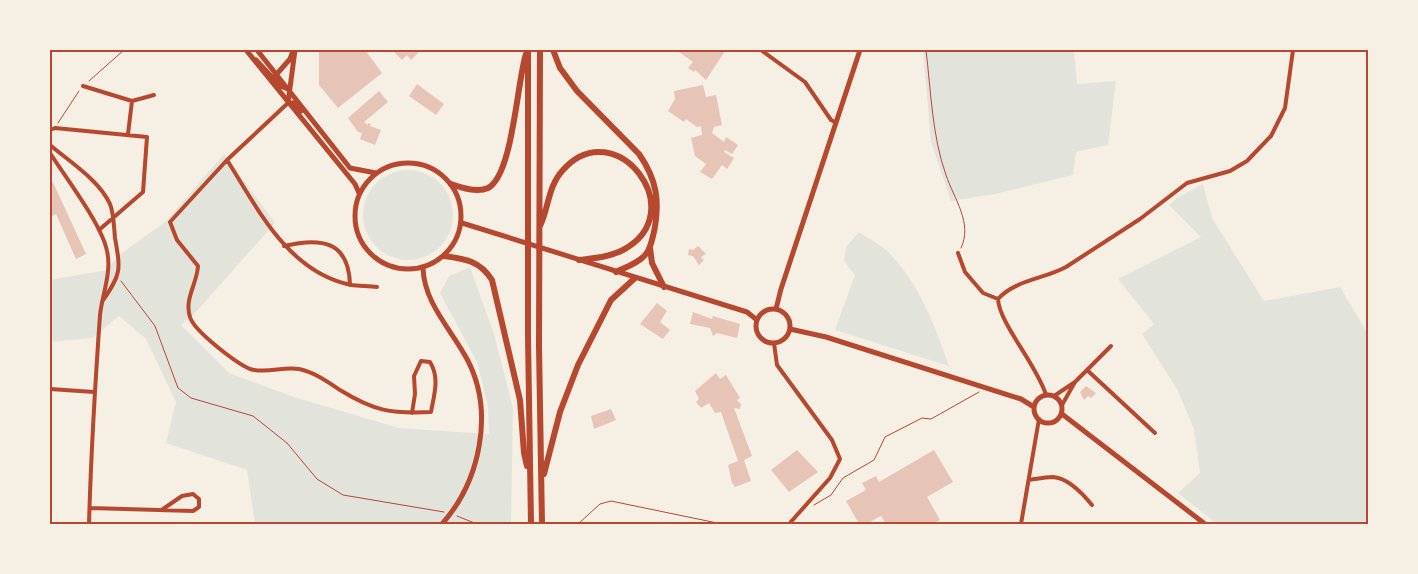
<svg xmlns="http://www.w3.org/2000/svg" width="1418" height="574" viewBox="0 0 1418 574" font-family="'Roboto Serif',serif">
	<rect width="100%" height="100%" fill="#f6efe4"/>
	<path fill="#e2e4dc" d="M 923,50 L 1074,50 L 1077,84 L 1116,81 L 1108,145 L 1076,152 L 1073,175 L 995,194 L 951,201 L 931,142 Z
		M 224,154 L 275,223 L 195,313 L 181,325 L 229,373 L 297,398 L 399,428 L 489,434 L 488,406 L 477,362 L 440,293 L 449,276 L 470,267 L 494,334 L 513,408 L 511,524 L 255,524 L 247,470 L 166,443 L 176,402 L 146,339 L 119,316 L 92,338 L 50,342 L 50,280 L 107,270 L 118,256 L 166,221 Z
		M363 215a45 45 0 1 1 90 0a45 45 0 1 1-90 0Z
		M 1203,184 L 1212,218 L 1264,301 L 1340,287 L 1368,334 L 1368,524 L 1217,524 L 1178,493 L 1200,473 L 1194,429 L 1177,389 L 1142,334 L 1154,324 L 1118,279 L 1201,237 L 1169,205 L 1177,198 Z
		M 859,232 C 869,239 882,245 890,254 C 920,285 935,326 949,366 L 835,330 L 855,275 L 844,261 L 846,247 Z"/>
	<path fill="#e6c5b7" d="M 319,50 L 365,50 L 382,73 L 338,108 L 319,85 Z
		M 392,50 L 419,50 L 420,51 L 411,60 L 407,55 L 402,60 Z
		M 676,50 L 723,50 L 725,51 L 706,80 L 695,70 L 694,72 L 688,68 L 693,62 Z
		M 417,84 L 444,104 L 436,115 L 409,96 Z
		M 703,85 L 706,97 L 716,95 L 722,125 L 714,127 L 712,133 L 724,142 L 726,137 L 738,145 L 732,154 L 725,150 L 724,152 L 734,158 L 727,169 L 722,165 L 712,179 L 700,172 L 706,164 L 695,156 L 691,138 L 702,135 L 701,126 L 697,127 L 686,119 L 684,122 L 668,111 L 675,99 L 674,91 Z
		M 379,91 L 388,102 L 364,122 L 368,125 L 368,123 L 371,124 L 370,126 L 381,130 L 375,145 L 360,139 L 362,133 L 358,132 L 348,118 Z
		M 50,176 L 86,254 L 76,259 L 56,214 L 50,217 L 50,208 L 52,207 L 50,201 Z
		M 698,246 L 706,254 L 701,257 L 704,260 L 699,265 L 693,256 L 688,255 L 689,249 L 693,250 Z
		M 657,303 L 667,311 L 660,322 L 670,330 L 663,339 L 640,324 Z
		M 693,312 L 712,319 L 713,316 L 740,324 L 737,338 L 717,333 L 713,336 L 710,328 L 690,324 Z
		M 716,373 L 720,379 L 726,375 L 740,398 L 737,400 L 741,404 L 740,409 L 734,408 L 752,456 L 744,460 L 751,481 L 735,487 L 732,483 L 728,465 L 738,461 L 721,412 L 715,413 L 709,403 L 701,408 L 696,402 L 699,399 L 695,391 Z
		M 1086,386 L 1096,393 L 1091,398 L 1088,396 L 1084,400 L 1080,392 Z
		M 611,409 L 616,420 L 594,429 L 591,416 Z
		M 797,450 L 818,472 L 789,492 L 771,470 Z
		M 934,450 L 953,482 L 927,497 L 940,520 L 933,524 L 909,524 L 908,522 L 886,524 L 881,516 L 866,524 L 859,524 L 846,501 L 866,490 L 862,483 L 876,476 L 879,482 Z"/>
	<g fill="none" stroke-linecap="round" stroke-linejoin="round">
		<path stroke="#b5482f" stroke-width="1" d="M 926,50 C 931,91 932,136 946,175 C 954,199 973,223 961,248
			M 89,81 L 124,50
			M 58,123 L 79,91
			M 121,281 L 155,326 L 178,388 L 191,398 L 253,416 L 287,443 L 317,479 L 343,495 L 444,512
			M 814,505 L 831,495 L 843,478 L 874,460 L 885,437 L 922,418 L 931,419 L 979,392
			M 457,516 L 477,524
			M 578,524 L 600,504 L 611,501 L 722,524"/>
		<path stroke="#b5482f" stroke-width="4" d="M 761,50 L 805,82 L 831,120 L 835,122
			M 83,86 L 132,101
			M 288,103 L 227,160 L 170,222 L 177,240 L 198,266 C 197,284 184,299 190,317 C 194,331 236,363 250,369 C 266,374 284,366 299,369 C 314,372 328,382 340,390 C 374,411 391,414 431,412 C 434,395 440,378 430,362 L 421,361 L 414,376 L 415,394 L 412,413
			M 50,130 L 55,128 L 147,137 L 143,192 L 99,230
			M 128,134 L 132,101 L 154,95
			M 50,145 C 70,162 99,180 110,204 C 114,214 114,228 115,238 C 121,271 121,274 102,302
			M 50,153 C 66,178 102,225 107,251 C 112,272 102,295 100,315 C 95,386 91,453 89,524
			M 227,160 C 258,209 288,272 351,285 C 359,286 369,286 377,287
			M 284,246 C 321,237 349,241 350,285
			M 958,253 L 965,272 L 983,293 L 998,299
			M 774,343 L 777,365 L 832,440 L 840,459 L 830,478 L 789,524
			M 1087,370 L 1155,433
			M 1075,382 L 1111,346
			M 50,389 L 94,392
			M 1046,395 C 1037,365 999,323 998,299 C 1015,280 1044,279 1066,267 L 1140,219 L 1187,183 L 1230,171 L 1247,161 L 1271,136 L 1285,108 L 1293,50
			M 1054,396 L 1075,382 L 1062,405
			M 1029,480 C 1036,479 1045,477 1053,477 C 1068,478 1083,494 1092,505
			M 90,508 L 193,511 L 199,507 L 199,499 L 193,494 L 182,496 L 163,509
			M 1021,524 L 1039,419"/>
		<path stroke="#b5482f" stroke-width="5" d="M 246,50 L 355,184 L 359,193
			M 257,50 L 350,168 L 376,173
			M 256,60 L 280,86 L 288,89
			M 275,76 L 290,59 L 293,51
			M 288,103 L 295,50
			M 288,103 L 294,103 L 301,111
			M355 216a53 53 0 1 1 106 0a53 53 0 1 1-106 0Z
			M 462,223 L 747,312 L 757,320
			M 423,268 C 424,303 451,329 467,359 C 495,412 480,481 442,524
			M 776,309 L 781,289 L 860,50
			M756 326a17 17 0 1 1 34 0a17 17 0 1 1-34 0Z
			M 790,329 L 826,337 L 1021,399 L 1034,407
			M1034 409a14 14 0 1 1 28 0a14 14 0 1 1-28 0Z
			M 1062,414 L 1205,524"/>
		<path stroke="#b5482f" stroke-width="6" d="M 528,50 L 528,337 L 531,524
			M 540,50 L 539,346 L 542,524
			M 553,50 L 560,68 L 577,91 L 639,154 C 657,180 660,201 654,232 C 652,239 651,248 646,254 C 639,263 626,267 616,272
			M 451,184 C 462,188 477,193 488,188 C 513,175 517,81 526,54
			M 540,226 C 549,207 548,186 563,170 C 615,111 694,212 623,250 C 610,257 594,258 579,260
			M 650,248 L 652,263 L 664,287
			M 444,256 C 466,259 480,261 492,280 L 520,400 L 524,453 L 527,466
			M 544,474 L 560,412 L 578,365 L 611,300 L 635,278"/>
	</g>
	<rect width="1418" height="574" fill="none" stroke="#f6efe4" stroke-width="102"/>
	<rect x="51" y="51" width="1316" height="472" fill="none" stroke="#b5482f" stroke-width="2"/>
</svg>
